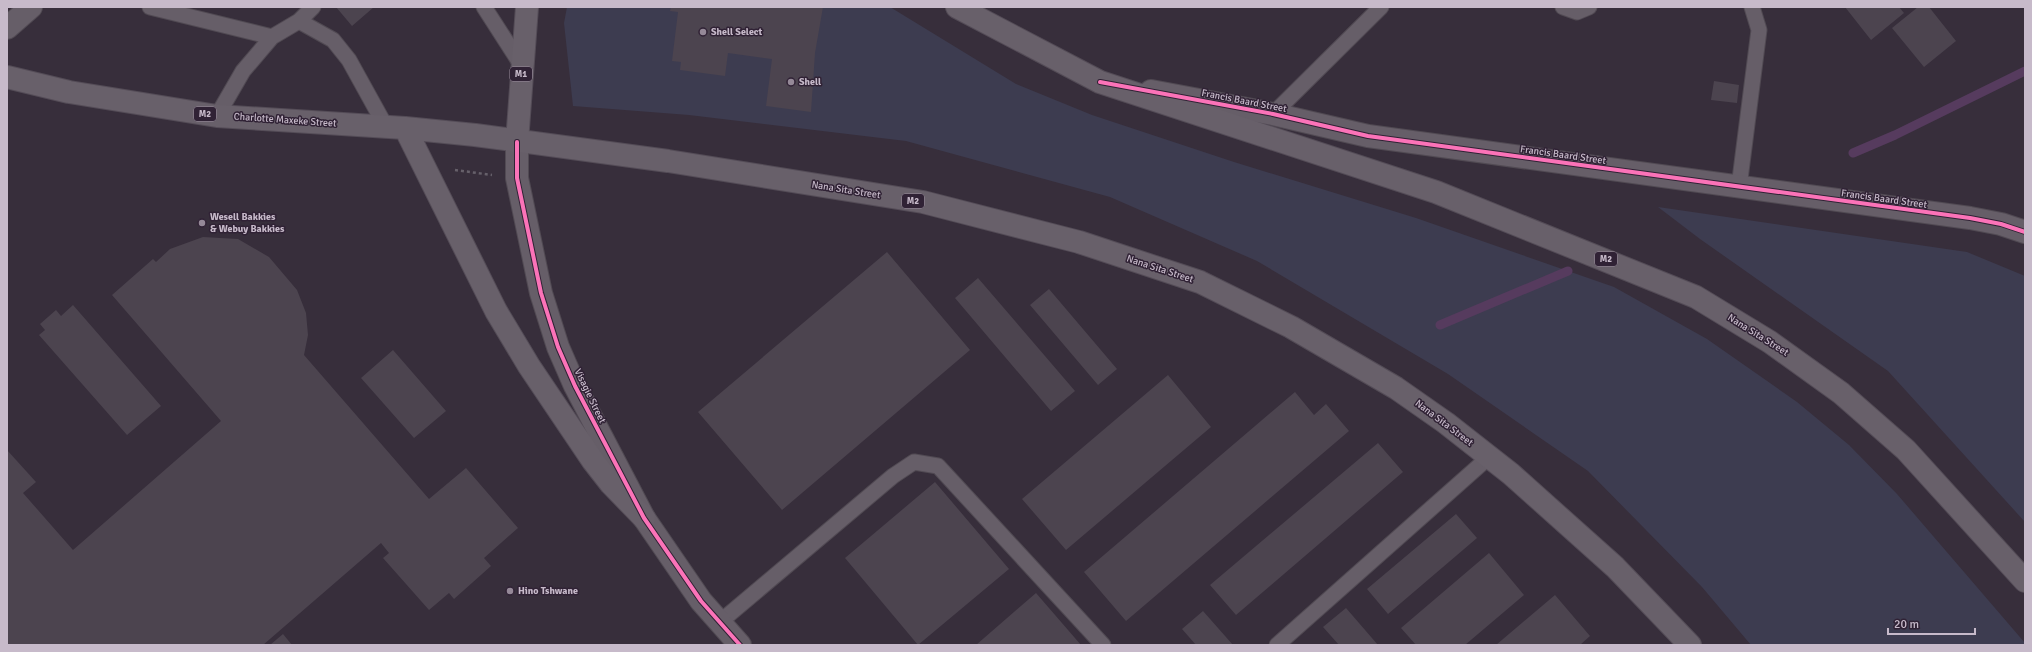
<svg xmlns="http://www.w3.org/2000/svg" width="2032" height="652" viewBox="0 0 2032 652" font-family="Signika,sans-serif">
	<rect width="100%" height="100%" fill="#372e3b"/>
	<path fill="#3d3c50" d="M 567,7 L 890,7 L 1016,84 L 1092,115 L 1234,162 L 1416,218 L 1614,287 L 1707,339 L 1797,402 L 1849,445 L 1897,494 L 2025,643 L 2025,645 L 1751,645 L 1702,587 L 1588,471 L 1448,374 L 1257,261 L 1110,197 L 906,141 L 689,115 L 573,106 L 564,23 Z
		M 1658,207 L 1967,252 L 2025,276 L 2025,522 L 1888,371 L 1700,239 Z"/>
	<g fill="none" stroke-linecap="round" stroke-linejoin="round">
		<path stroke="#563b5e" stroke-width="9" d="M 1853,153 L 1895,135 L 2025,71
			M 1440,325 L 1568,271"/>
	</g>
	<path fill="#4c444f" d="M 336,7 L 374,7 L 352,26 Z
		M 671,7 L 823,7 L 815,53 L 811,112 L 766,106 L 772,59 L 728,53 L 725,76 L 680,70 L 681,62 L 672,61 L 678,12 L 670,11 Z
		M 1845,7 L 1899,7 L 1904,13 L 1871,40 Z
		M 1918,7 L 1929,7 L 1956,41 L 1924,67 L 1892,28 Z
		M 1714,81 L 1739,85 L 1737,103 L 1711,100 Z
		M 203,237 L 238,239 L 269,257 L 297,290 L 306,313 L 308,335 L 304,355 L 429,499 L 466,468 L 518,528 L 484,558 L 491,566 L 454,599 L 449,593 L 429,610 L 383,558 L 389,553 L 381,543 L 263,645 L 7,645 L 7,450 L 36,482 L 23,493 L 73,550 L 221,421 L 112,295 L 153,259 L 156,262 L 170,249 Z
		M 887,252 L 970,350 L 782,510 L 698,412 Z
		M 978,278 L 1075,391 L 1051,411 L 955,298 Z
		M 1049,289 L 1117,369 L 1098,385 L 1030,305 Z
		M 73,305 L 161,406 L 127,435 L 39,335 L 45,330 L 40,324 L 56,310 L 61,316 Z
		M 393,350 L 446,411 L 414,438 L 361,378 Z
		M 1168,375 L 1211,427 L 1066,550 L 1022,499 Z
		M 1295,392 L 1314,415 L 1326,404 L 1349,431 L 1126,621 L 1084,572 Z
		M 1378,443 L 1403,472 L 1236,615 L 1210,585 Z
		M 935,482 L 1009,569 L 918,645 L 845,558 Z
		M 1456,514 L 1477,538 L 1388,614 L 1367,589 Z
		M 1489,553 L 1524,595 L 1465,645 L 1416,645 L 1401,628 Z
		M 1036,593 L 1081,645 L 976,645 Z
		M 1555,595 L 1590,636 L 1580,645 L 1496,645 Z
		M 1346,608 L 1378,645 L 1339,645 L 1323,627 Z
		M 1203,611 L 1233,645 L 1196,645 L 1182,629 Z
		M 283,634 L 292,645 L 270,645 Z"/>
	<g fill="none" stroke-linecap="round" stroke-linejoin="round">
		<defs>
			<path id="service" d="M 150,7 L 272,37
				M 484,7 L 522,66
				M 1563,7 L 1577,12 L 1589,7
				M 299,21 L 313,7
				M 1273,114 L 1381,7
				M 217,116 L 243,71 L 272,37 L 299,21 L 333,40 L 349,60 L 386,127
				M 1739,187 L 1759,30 L 1752,7
				M 720,622 L 893,476 L 914,462 L 938,466 L 1103,645
				M 1277,645 L 1489,457"/>
			<path id="minor" d="M 7,28 L 31,7"/>
			<path id="tertiary" d="M 1151,91 L 1273,114 L 1368,136 L 1970,218 L 2001,224 L 2025,232
				M 517,142 L 517,178 L 541,293 L 558,347 L 575,386 L 644,518 L 701,601 L 740,645"/>
			<path id="primary" d="M 957,7 L 1100,82 L 1436,192 L 1696,297 L 1770,342 L 1841,393 L 1906,450 L 2025,581
				M 7,77 L 69,92 L 217,116 L 405,128 L 475,135 L 668,161 L 923,202 L 1079,242 L 1200,282 L 1291,327 L 1396,388 L 1446,423 L 1511,474 L 1615,567 L 1690,645
				M 405,128 L 496,311 L 529,366 L 593,461 L 611,484 L 644,518
				M 517,142 L 527,7"/>
		</defs>
		<use href="#service" stroke="#514a53" stroke-width="17"/>
		<use href="#minor" stroke="#514a53" stroke-width="24"/>
		<use href="#tertiary" stroke="#514a53" stroke-width="24"/>
		<use href="#primary" stroke="#544c57" stroke-width="24"/>
		<path stroke="#66606a" stroke-width="2.5" stroke-dasharray="3 3" stroke-linecap="butt" d="M 455,170 L 492,175"/>
		<use href="#service" stroke="#665e68" stroke-width="15"/>
		<use href="#minor" stroke="#665e68" stroke-width="22"/>
		<use href="#tertiary" stroke="#665e68" stroke-width="22"/>
		<use href="#primary" stroke="#68606a" stroke-width="22"/>
		<defs>
			<path id="cycleway" d="M 1100,82 L 1273,114 L 1368,136 L 1970,218 L 2001,224 L 2025,232
				M 517,142 L 517,178 L 541,293 L 558,347 L 575,386 L 644,518 L 701,601 L 740,645"/>
		</defs>
		<use href="#cycleway" stroke="#302235" stroke-width="6"/>
		<use href="#cycleway" stroke="#fb73b8" stroke-width="4"/>
	</g>
	<g fill="#958998" stroke="#302235" stroke-width="1.5">
		<circle cx="703" cy="32" r="4"/>
		<circle cx="791" cy="82" r="4"/>
		<circle cx="202" cy="223" r="4"/>
		<circle cx="510" cy="591" r="4"/>
	</g>
	<g text-anchor="middle" dominant-baseline="central" stroke-width="3" stroke-linejoin="round" paint-order="stroke">
		<g fill="#302235" stroke="#9a8c9d" stroke-width="1">
			<rect x="510" y="67" width="22" height="14" rx="3"/>
			<rect x="194" y="107" width="22" height="14" rx="3"/>
			<rect x="902" y="194" width="22" height="14" rx="3"/>
			<rect x="1595" y="252" width="22" height="14" rx="3"/>
		</g>
		<g font-size="9" font-weight="bold" fill="#c7baca">
			<text x="521" y="74">M1</text>
			<text x="205" y="114">M2</text>
			<text x="913" y="201">M2</text>
			<text x="1606" y="259">M2</text>
		</g>
		<g font-size="10" font-weight="bold" fill="#c7baca" stroke="#302235" text-anchor="start">
			<text x="711" y="32">Shell Select</text>
			<text x="799" y="82">Shell</text>
			<text x="210" y="217">Wesell Bakkies<tspan x="210" dy="12">&amp; Webuy Bakkies</tspan></text>
			<text x="518" y="591">Hino Tshwane</text>
		</g>
		<g font-size="10" fill="#c7baca" stroke="#302235">
			<text transform="translate(1244 101) rotate(11)">Francis Baard Street</text>
			<text transform="translate(285 120) rotate(4)">Charlotte Maxeke Street</text>
			<text transform="translate(1563 155) rotate(8)">Francis Baard Street</text>
			<text transform="translate(846 190) rotate(9)">Nana Sita Street</text>
			<text transform="translate(1884 199) rotate(8)">Francis Baard Street</text>
			<text transform="translate(1160 269) rotate(18)">Nana Sita Street</text>
			<text transform="translate(1758 335) rotate(32)">Nana Sita Street</text>
			<text transform="translate(590 396) rotate(64)">Visagie Street</text>
			<text transform="translate(1444 423) rotate(37)">Nana Sita Street</text>
		</g>
	</g>
	<rect width="2032" height="652" fill="none" stroke="#c7baca" stroke-width="16"/>
	<path d="M1888 628v6h87v-6" fill="none" stroke="#c7baca" stroke-width="2"/>
	<text x="1894" y="628" font-size="12" fill="#c7baca" stroke="#302235" stroke-width="3" paint-order="stroke">20 m</text>
</svg>
